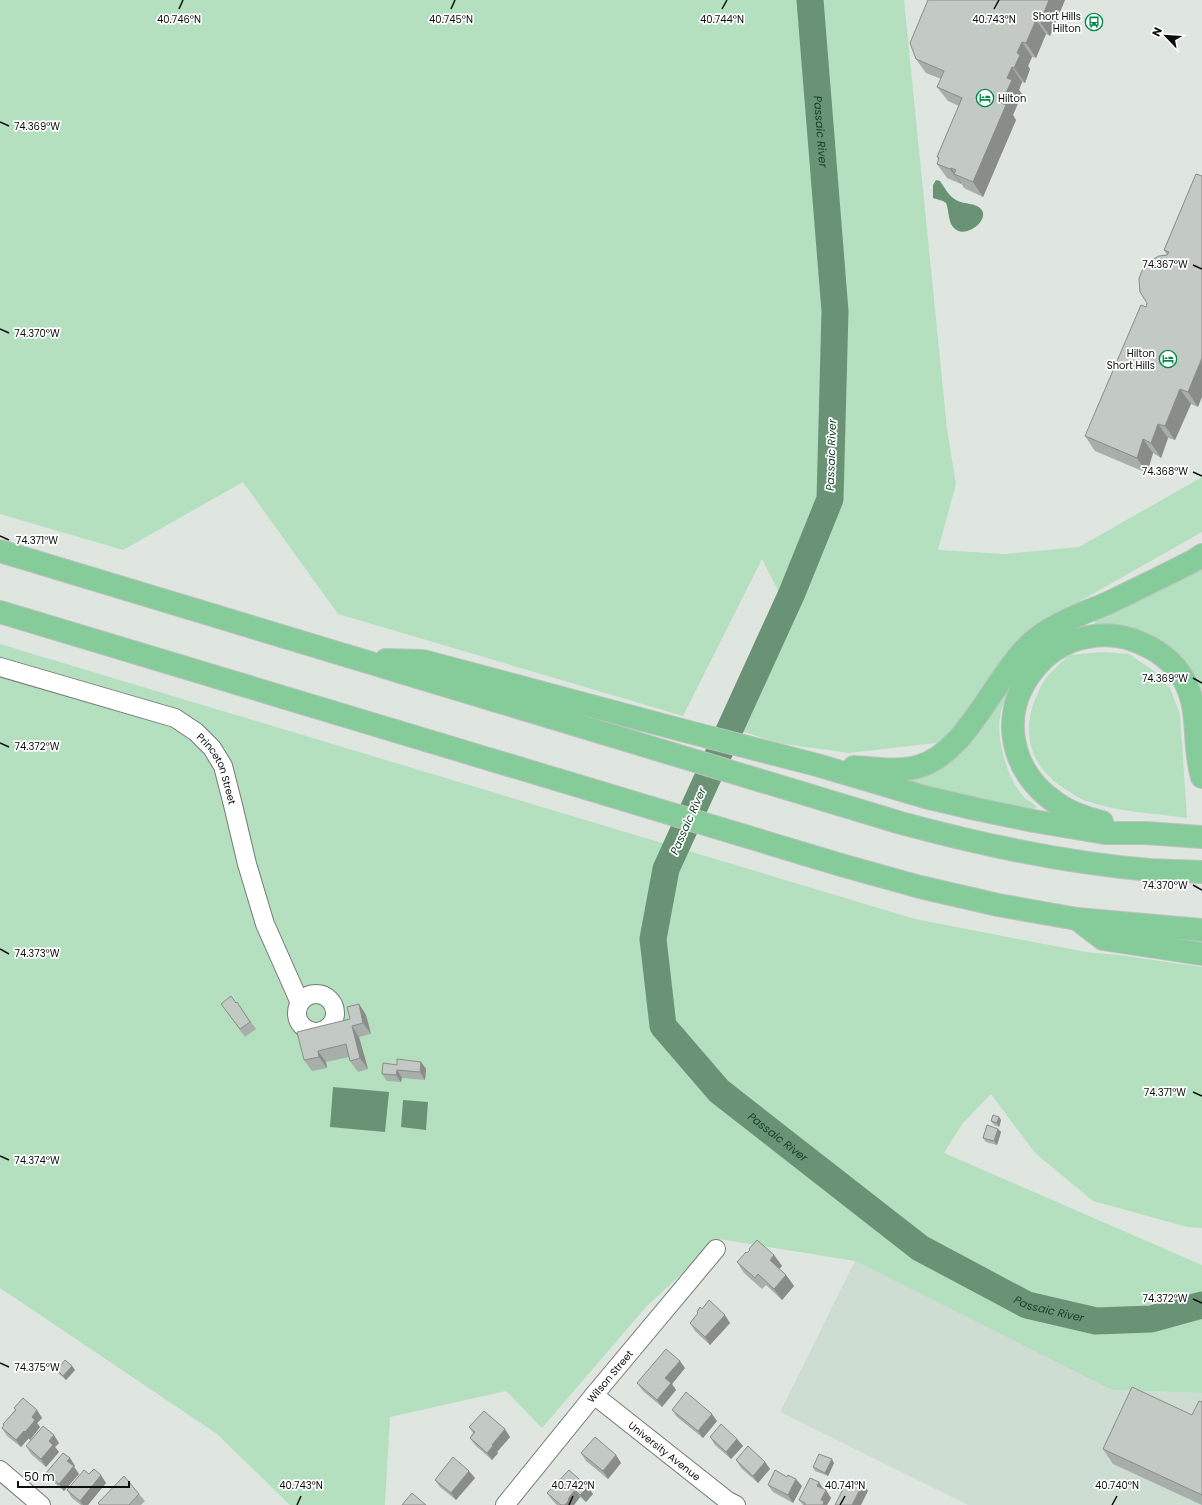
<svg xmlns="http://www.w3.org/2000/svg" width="1202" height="1505" viewBox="0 0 1202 1505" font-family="Poppins,sans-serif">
	<rect width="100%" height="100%" fill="#dfe6e0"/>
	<path fill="#ceddd2" d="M 855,1261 L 1112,1390 L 1202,1393 L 1202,1505 L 968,1505 L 780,1412 Z"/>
	<path fill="#b5e0c0" d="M 0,0 L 904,0 L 947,429 L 956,484 L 938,550 L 1005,554 L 1079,547 L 1202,477 L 1202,532 L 1031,629 L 1016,641 L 989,682 L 944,742 L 849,753 L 777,743 L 742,731 L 790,614 L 762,559 L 683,716 L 338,614 L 243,482 L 123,550 L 0,514 Z
		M 1202,566 L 1202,694 L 1196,680 L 1117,626 L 1094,625 L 1095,619 Z
		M 0,644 L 915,919 L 1086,952 L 1119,955 L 1202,967 L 1202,1228 L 1187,1227 L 1093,1201 L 1035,1153 L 991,1094 L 963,1123 L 944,1153 L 1202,1265 L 1202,1393 L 1112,1390 L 855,1261 L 719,1239 L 646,1307 L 542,1428 L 506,1391 L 390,1417 L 385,1505 L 290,1505 L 217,1434 L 0,1288 Z
		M 1101,652 L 1129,654 L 1154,671 L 1170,688 L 1180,714 L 1187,818 C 1153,813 1116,812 1083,800 C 1077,797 1070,792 1065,789 C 1023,762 1020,722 1044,681 C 1050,672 1061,663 1069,655 Z
		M 1003,693 L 1008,693 C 1005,700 1001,709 1000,717 C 996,740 1008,782 1026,799 C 1029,801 1033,803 1036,806 L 1035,809 L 966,796 L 907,780 L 908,776 Z"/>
	<path fill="#6a9375" d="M 936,180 L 940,181 C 945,188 949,197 958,201 C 964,204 976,203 981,209 C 991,220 964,241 953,227 C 948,221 949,210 946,203 L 943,201 L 933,198 L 933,185 Z
		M 333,1087 L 389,1092 L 385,1132 L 330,1127 Z
		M 403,1100 L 428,1102 L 426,1130 L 401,1127 Z"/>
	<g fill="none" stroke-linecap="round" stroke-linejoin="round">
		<path stroke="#6a9375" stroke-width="27" id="s1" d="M 810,0 L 835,311 L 830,499 L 792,593 L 666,869 L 653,939 L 663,1026 L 719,1091 L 920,1248 L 1027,1305 L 1096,1321 L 1151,1319 L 1202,1305"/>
		<defs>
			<g id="minor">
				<path id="s2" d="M 0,667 L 175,718 L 196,732 L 212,748 L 223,766 L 233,805 L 247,864 L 265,924 L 300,1003"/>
				<circle cx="316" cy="1013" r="19"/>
				<path id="s3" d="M 594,1395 L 728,1501 L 736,1505"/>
				<path d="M 0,1470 L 41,1505"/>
				<path id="s4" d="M 505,1505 L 594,1395 L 716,1249"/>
			</g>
			<path id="highway" d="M 0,551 L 901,823 C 982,845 1066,863 1150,870 C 1167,871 1185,871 1202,872
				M 0,612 L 841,865 L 920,887 L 998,905 L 1077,919 L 1202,930
				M 386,660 L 423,661 L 685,731 L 817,765 L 925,797 L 976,809 L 1034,821 L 1105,833 L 1146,833 L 1202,837
				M 854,767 C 875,768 897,772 917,767 C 969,754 996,670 1037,638 C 1058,622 1084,613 1108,603 C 1137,589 1166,575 1195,560 L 1202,555
				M 1102,822 C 1086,818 1068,812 1055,802 C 1011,772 999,716 1031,673 C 1045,654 1064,641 1088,637 C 1103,634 1118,635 1133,640 C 1153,647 1173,660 1184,680 C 1201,711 1192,744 1202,777
				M 1077,919 L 1103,939 L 1202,954"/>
		</defs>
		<use href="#minor" stroke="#747a75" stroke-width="20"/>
		<use href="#highway" stroke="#bfc0c0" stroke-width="24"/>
		<use href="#minor" stroke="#fff" stroke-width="18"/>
		<use href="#highway" stroke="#86cc9a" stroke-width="22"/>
	</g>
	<path fill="#a8aea9" d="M 928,0 L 1065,0 L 1050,36 L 1046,34 L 1036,58 L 1032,57 L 1028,66 L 1030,69 L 1025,83 L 1022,82 L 1019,90 L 1022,94 L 1013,115 L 1016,120 L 983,197 L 964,188 L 961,183 L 961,184 L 947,178 L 937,164 L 939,159 L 937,157 L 959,106 L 948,101 L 937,87 L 941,79 L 926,73 L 916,59 Z
		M 1196,174 L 1198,407 L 1191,404 L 1175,440 L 1168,438 L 1161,458 L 1153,453 L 1147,473 L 1095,451 L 1085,436 L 1146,307 L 1167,255 L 1164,250 Z
		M 237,1002 L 256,1029 L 245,1037 L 221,1004 L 236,1003 Z
		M 359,1004 L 366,1015 L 371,1034 L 359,1037 L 368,1069 L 358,1072 L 350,1061 L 349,1057 L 326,1062 L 327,1068 L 312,1071 L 304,1060 L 350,1019 Z
		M 421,1062 L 426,1069 L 425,1080 L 402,1078 L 401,1082 L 387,1081 L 382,1074 L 397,1065 Z
		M 999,1117 L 1001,1120 L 999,1127 L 994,1125 L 991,1121 Z
		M 998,1129 L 1001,1132 L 997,1145 L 986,1142 L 983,1138 Z
		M 749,1249 L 774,1255 L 782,1266 L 779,1269 L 786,1275 L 794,1286 L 782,1300 L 766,1285 L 762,1289 L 744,1273 L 737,1262 L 747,1253 L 750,1250 Z
		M 702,1309 L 730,1323 L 710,1345 L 695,1331 L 690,1323 L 698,1314 L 697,1312 Z
		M 72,1366 L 75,1370 L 66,1380 L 59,1374 L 57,1370 Z
		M 685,1368 L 672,1384 L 676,1390 L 662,1407 L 643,1391 L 637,1383 Z
		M 1202,1402 L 1202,1505 L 1113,1464 L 1103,1449 L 1192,1415 Z
		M 14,1408 L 37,1410 L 42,1418 L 37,1423 L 40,1427 L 37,1431 L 30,1440 L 29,1438 L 21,1447 L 7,1436 L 2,1428 L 4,1426 L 3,1424 L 15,1410 Z
		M 672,1410 L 717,1421 L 703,1438 L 677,1417 Z
		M 469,1427 L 510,1437 L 497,1452 L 498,1453 L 492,1460 L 475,1445 L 470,1438 L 473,1433 Z
		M 710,1437 L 737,1439 L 743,1446 L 731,1459 L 715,1445 Z
		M 59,1443 L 55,1447 L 59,1452 L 46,1467 L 31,1454 L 26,1446 Z
		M 581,1453 L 616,1455 L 621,1463 L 608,1479 L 586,1461 Z
		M 70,1458 L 75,1466 L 74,1467 L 79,1474 L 64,1491 L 51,1480 L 46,1473 Z
		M 736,1460 L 765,1462 L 770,1469 L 758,1483 L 741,1468 Z
		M 834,1463 L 828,1476 L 815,1471 L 813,1467 Z
		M 89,1474 L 106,1483 L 88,1505 L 81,1505 L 72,1498 L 67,1490 Z
		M 475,1478 L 456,1500 L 440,1487 L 435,1480 Z
		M 768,1485 L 802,1486 L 793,1503 L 773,1492 Z
		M 588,1487 L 593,1494 L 586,1502 L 580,1497 L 574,1505 L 557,1505 L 553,1501 L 547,1493 Z
		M 824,1489 L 831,1498 L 827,1505 L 803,1505 L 799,1500 Z
		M 139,1494 L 145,1501 L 141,1505 L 99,1505 L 98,1503 Z"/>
	<path fill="#888d89" d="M 1049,0 L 1065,0 L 1050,36 L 1040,22 Z
		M 1036,20 L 1046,34 L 1036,58 L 1026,43 Z
		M 1022,42 L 1032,57 L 1028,66 L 1030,69 L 1025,83 L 1014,68 L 1017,53 Z
		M 1012,67 L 1022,82 L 1019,90 L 1022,94 L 1013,115 L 1016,120 L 983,197 L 973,182 L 1001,103 L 1007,78 Z
		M 951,168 L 956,175 L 954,174 L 961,183 L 961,184 L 950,169 Z
		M 1202,358 L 1202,397 L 1198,407 L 1188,392 Z
		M 1180,389 L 1191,404 L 1175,440 L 1165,426 Z
		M 1158,424 L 1168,438 L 1161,458 L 1151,443 Z
		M 1143,439 L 1153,453 L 1147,473 L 1137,458 Z
		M 359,1004 L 366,1015 L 371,1034 L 363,1023 Z
		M 352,1026 L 359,1037 L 368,1069 L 360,1058 Z
		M 318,1051 L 326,1062 L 327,1068 L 319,1057 Z
		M 421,1062 L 426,1069 L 425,1080 L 420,1072 Z
		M 397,1070 L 402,1078 L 401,1082 L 396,1075 Z
		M 999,1117 L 1001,1120 L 999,1127 L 997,1123 Z
		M 998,1129 L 1001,1132 L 997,1145 L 994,1141 Z
		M 774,1255 L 782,1266 L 777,1271 L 770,1260 Z
		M 786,1275 L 794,1286 L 782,1300 L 774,1289 Z
		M 725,1315 L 730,1323 L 710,1345 L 705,1337 Z
		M 680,1361 L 685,1368 L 672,1384 L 676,1390 L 662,1407 L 657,1400 L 665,1378 Z
		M 72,1366 L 75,1370 L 66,1380 L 63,1376 Z
		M 37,1410 L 42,1418 L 37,1423 L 40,1427 L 30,1440 L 25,1432 L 32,1417 Z
		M 712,1414 L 717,1421 L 703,1438 L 698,1431 Z
		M 505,1429 L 510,1437 L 497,1452 L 498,1453 L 492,1460 L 487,1453 L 492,1445 Z
		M 24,1431 L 29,1438 L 21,1447 L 16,1440 Z
		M 54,1435 L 59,1443 L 55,1447 L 59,1452 L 46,1467 L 41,1459 L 49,1441 Z
		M 737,1439 L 743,1446 L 731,1459 L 726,1452 Z
		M 616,1455 L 621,1463 L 608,1479 L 603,1471 Z
		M 70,1458 L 75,1466 L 74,1467 L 79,1474 L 64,1491 L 59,1484 L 67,1461 Z
		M 832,1459 L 834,1463 L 828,1476 L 825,1473 Z
		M 765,1462 L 770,1469 L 758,1483 L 753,1476 Z
		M 469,1471 L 475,1478 L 456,1500 L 451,1493 Z
		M 101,1475 L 106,1483 L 88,1505 L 83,1505 L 80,1501 Z
		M 796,1479 L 802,1486 L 793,1503 L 788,1495 Z
		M 819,1482 L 824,1490 L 817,1486 Z
		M 863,1483 L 868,1491 L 861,1505 L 852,1505 Z
		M 588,1487 L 593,1494 L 586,1502 L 580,1495 Z
		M 575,1490 L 580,1497 L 574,1505 L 565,1505 L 568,1499 Z
		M 826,1490 L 831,1498 L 827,1505 L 823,1505 L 821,1500 Z"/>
	<path fill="#c3cac4" stroke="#888d89" d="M 928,0 L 1049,0 L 1040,22 L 1036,20 L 1026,43 L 1022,42 L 1017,53 L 1020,55 L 1014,68 L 1012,67 L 1007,78 L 1012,80 L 1001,103 L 1006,105 L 973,182 L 954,174 L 956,170 L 951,168 L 950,169 L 937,164 L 939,158 L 937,157 L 962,98 L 937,87 L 944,71 L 916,59 L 910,43 Z
		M 1196,174 L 1202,176 L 1202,358 L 1188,392 L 1180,389 L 1165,426 L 1158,424 L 1151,443 L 1143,439 L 1137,458 L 1085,436 L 1141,305 L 1146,307 L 1147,303 L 1140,292 L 1139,279 L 1141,273 L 1145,265 L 1151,260 L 1159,256 L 1167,255 L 1169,252 L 1164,250 Z
		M 231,996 L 236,1003 L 237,1002 L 250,1022 L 240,1029 L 221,1004 Z
		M 359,1004 L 363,1023 L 352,1026 L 360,1058 L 350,1061 L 346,1044 L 318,1051 L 319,1057 L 304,1060 L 297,1032 L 350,1019 L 347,1007 Z
		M 397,1059 L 421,1062 L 420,1072 L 397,1070 L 396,1075 L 382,1074 L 383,1063 L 397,1065 Z
		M 993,1115 L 999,1117 L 997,1123 L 991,1121 Z
		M 987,1125 L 998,1129 L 994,1141 L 983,1138 Z
		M 757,1240 L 774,1255 L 770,1260 L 786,1275 L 774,1289 L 758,1274 L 755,1278 L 737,1262 L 746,1252 L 747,1253 L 750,1250 L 749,1249 Z
		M 709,1300 L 725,1315 L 705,1337 L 690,1323 L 698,1313 L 697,1312 L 700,1307 L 702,1309 Z
		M 666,1349 L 680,1361 L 665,1378 L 671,1383 L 657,1400 L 637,1383 Z
		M 65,1360 L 72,1366 L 63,1376 L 57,1370 Z
		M 1132,1387 L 1192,1415 L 1199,1401 L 1202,1402 L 1202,1495 L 1103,1449 Z
		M 686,1392 L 712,1414 L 698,1431 L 672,1410 Z
		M 23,1398 L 37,1410 L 32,1417 L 35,1420 L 32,1424 L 25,1432 L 24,1431 L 16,1440 L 2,1428 L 4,1425 L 3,1424 L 16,1410 L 14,1408 Z
		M 484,1411 L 505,1429 L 492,1445 L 493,1446 L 487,1453 L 470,1438 L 475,1432 L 469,1427 Z
		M 721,1424 L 737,1439 L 726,1452 L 710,1437 Z
		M 43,1426 L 54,1435 L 49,1441 L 53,1445 L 41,1459 L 26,1446 Z
		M 595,1437 L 616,1455 L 603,1471 L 581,1453 Z
		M 748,1446 L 765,1462 L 753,1476 L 736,1460 Z
		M 63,1453 L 70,1458 L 67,1461 L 74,1466 L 59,1484 L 46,1473 Z
		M 819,1454 L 832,1459 L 825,1473 L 813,1467 Z
		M 453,1457 L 469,1471 L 451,1493 L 435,1480 Z
		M 94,1469 L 101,1475 L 80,1501 L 67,1490 L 84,1470 L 89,1474 Z
		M 569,1470 L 588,1487 L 580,1495 L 575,1490 L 568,1499 L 569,1500 L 565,1505 L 561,1505 L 547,1493 Z
		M 775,1470 L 787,1477 L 788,1475 L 796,1479 L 788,1495 L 768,1485 Z
		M 124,1476 L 139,1494 L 129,1505 L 100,1505 L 98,1503 Z
		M 810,1478 L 819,1482 L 817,1486 L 826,1490 L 821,1500 L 824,1501 L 823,1505 L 805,1505 L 805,1503 L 799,1500 Z
		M 855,1480 L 863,1483 L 852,1505 L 835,1505 L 844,1487 L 850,1490 Z
		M 412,1493 L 426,1505 L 402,1505 Z"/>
	<path fill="none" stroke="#0a0d0b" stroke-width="1.5" d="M 179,9 L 183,0M 451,9 L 455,0M 722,9 L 727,0M 994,9 L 999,0M 0,122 L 9,126M 1193,265 L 1202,269M 0,329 L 9,333M 1193,472 L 1202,476M 0,536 L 9,540M 1193,678 L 1202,683M 0,743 L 9,747M 1193,885 L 1202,890M 0,949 L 9,954M 1193,1092 L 1202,1096M 0,1156 L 9,1160M 1193,1299 L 1202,1303M 0,1363 L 9,1367M 297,1505 L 301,1496M 569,1505 L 573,1496M 840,1505 L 845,1496M 1112,1505 L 1117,1496"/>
	<defs>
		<symbol id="bus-ring" viewBox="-11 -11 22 22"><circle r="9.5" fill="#fff" stroke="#008946" stroke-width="1.5"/><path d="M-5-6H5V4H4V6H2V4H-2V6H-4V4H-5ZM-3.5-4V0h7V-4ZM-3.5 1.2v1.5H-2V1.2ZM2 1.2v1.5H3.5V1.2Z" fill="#008946"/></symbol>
		<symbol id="hotel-ring" viewBox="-11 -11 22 22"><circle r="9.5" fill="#fff" stroke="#008946" stroke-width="1.5"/><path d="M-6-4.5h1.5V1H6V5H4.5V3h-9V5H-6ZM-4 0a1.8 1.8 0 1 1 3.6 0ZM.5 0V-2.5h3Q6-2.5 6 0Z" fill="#008946"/></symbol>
	</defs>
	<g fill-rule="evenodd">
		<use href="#bus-ring" x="1084" y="12" width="20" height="20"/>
		<use href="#hotel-ring" x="975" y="88" width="20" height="20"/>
		<use href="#hotel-ring" x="1158" y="349" width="20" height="20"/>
	</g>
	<g text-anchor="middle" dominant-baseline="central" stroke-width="3.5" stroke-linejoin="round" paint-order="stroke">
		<g font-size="10" fill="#0a0d0b" stroke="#fff" text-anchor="end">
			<text x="1081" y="16">Short Hills<tspan x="1081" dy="12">Hilton</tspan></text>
			<text x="998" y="98" text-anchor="start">Hilton</text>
			<text x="1155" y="353">Hilton<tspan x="1155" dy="12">Short Hills</tspan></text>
		</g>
		<g font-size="10" fill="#0a0d0b" stroke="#fff">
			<text stroke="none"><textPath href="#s2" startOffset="251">Princeton Street</textPath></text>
			<text stroke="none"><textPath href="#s4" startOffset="166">Wilson Street</textPath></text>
			<text stroke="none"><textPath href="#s3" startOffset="90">University Avenue</textPath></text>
		</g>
		<g font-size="11" font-style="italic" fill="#124325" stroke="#fff">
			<text stroke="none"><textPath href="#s1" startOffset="132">Passaic River</textPath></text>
			<text transform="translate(831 455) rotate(-88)">Passaic River</text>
			<text transform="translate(688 821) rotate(-66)">Passaic River</text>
			<text stroke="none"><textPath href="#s1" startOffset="1224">Passaic River</textPath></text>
			<text stroke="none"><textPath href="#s1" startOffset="1548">Passaic River</textPath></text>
		</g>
	</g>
	<g font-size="10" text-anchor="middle" fill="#0a0d0b" stroke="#fff" stroke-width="3.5" stroke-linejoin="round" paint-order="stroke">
		<text x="179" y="23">40.746°N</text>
		<text x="451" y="23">40.745°N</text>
		<text x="722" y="23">40.744°N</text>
		<text x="994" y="23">40.743°N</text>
		<text x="37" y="130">74.369°W</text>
		<text x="1165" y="268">74.367°W</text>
		<text x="37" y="337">74.370°W</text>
		<text x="1165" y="475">74.368°W</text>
		<text x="37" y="544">74.371°W</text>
		<text x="1165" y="682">74.369°W</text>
		<text x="37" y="750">74.372°W</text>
		<text x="1165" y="889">74.370°W</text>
		<text x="37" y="957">74.373°W</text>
		<text x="1165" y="1096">74.371°W</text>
		<text x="37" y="1164">74.374°W</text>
		<text x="1165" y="1302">74.372°W</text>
		<text x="37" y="1371">74.375°W</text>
		<text x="301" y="1489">40.743°N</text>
		<text x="573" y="1489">40.742°N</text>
		<text x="845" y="1489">40.741°N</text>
		<text x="1117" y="1489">40.740°N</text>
	</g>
	<g transform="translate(1166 36) rotate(295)" stroke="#ffffff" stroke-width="3" paint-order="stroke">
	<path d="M0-3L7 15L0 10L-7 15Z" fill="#0a0d0b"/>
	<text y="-6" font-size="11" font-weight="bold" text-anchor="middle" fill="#0a0d0b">N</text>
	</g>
	<path d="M18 1481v6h111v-6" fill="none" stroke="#0a0d0b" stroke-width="2"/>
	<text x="24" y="1481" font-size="12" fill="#0a0d0b" stroke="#ffffff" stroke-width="3" paint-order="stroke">50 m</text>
</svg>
